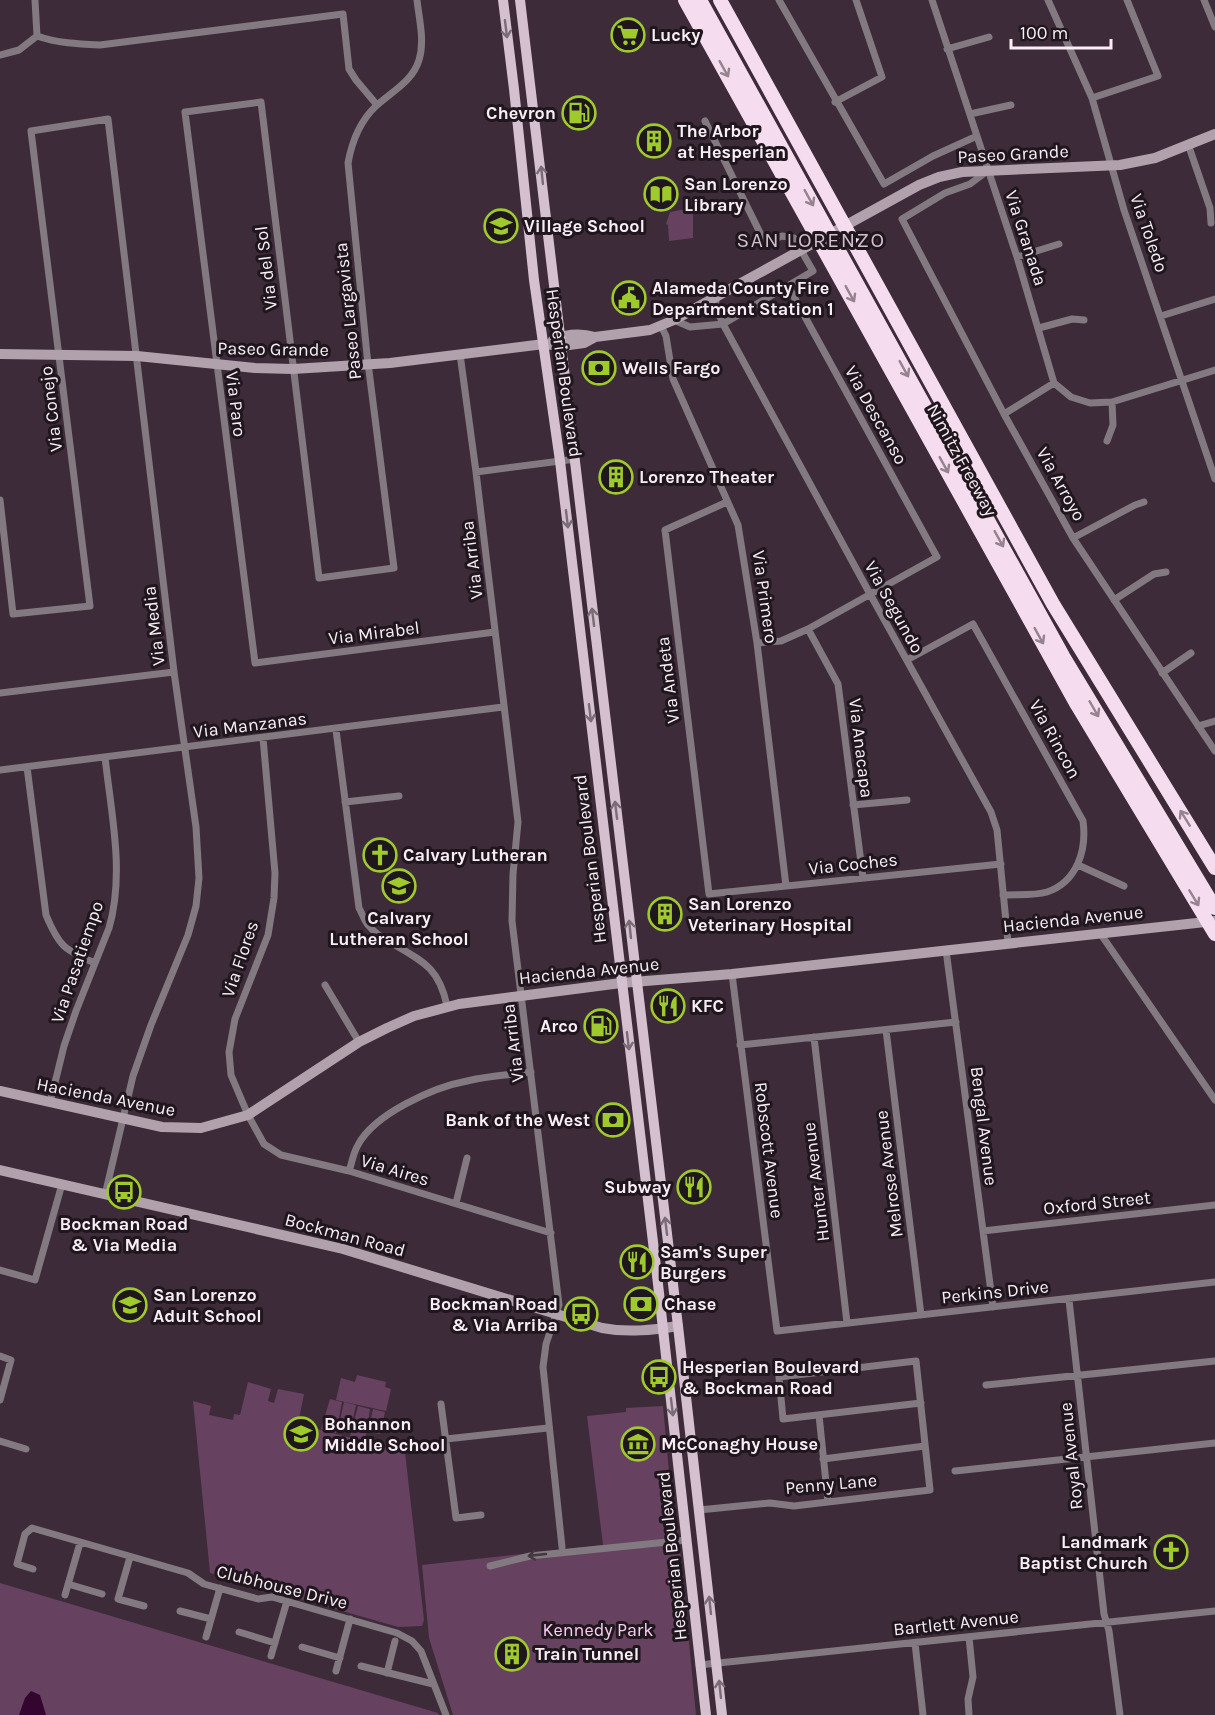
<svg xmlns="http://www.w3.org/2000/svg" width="1215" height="1715" viewBox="0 0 1215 1715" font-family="Karla,sans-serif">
	<rect width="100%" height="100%" fill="#3d2b39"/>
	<path fill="#674160" d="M 691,208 L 693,209 L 693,238 L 669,241 L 668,225 L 666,224 L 670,212 Z
		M 357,1375 L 386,1382 L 385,1387 L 391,1389 L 386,1411 L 336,1400 L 341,1378 L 355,1382 Z
		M 248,1382 L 271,1389 L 268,1401 L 274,1403 L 278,1389 L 304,1394 L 298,1424 L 405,1452 L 424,1620 L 422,1626 L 398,1627 L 210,1573 L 193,1401 L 211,1406 L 209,1415 L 233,1420 L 234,1414 L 240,1415 Z
		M 330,1399 L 342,1402 L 336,1433 L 321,1429 Z
		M 344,1402 L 356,1405 L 351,1428 L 339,1425 Z
		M 358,1406 L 370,1409 L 365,1440 L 350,1436 Z
		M 663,1406 L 674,1527 L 678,1529 L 696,1715 L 453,1715 L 429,1638 L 422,1565 L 603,1545 L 587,1416 L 626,1412 L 626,1408 Z
		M 373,1409 L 385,1412 L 380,1434 L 368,1432 Z
		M 0,1583 L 438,1713 L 439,1715 L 0,1715 Z"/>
	<path fill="#34052e" d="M 31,1691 L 40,1695 L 46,1715 L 19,1715 L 25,1698 Z"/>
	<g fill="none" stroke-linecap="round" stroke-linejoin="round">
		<path stroke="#837981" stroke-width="7" d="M 35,0 L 37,36
			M 417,0 C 419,19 425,41 419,60 C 413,81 391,92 376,106 C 360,121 352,141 348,163 L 367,355 L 394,568 L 319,578 L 261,102 L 185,112 L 255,663 L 495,632
			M 779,0 L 884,184 L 933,156 L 977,136
			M 932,0 L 1017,257 L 1054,383
			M 1048,0 L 1092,98 L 1124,210 L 1215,479
			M 1204,0 L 1215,27
			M 37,36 C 57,43 78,44 100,45 L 343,14 L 349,69 L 356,80 L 377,105
			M 947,49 L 989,37
			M 0,55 L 19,50 L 37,36
			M 1092,98 L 1158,76 L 1127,0
			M 835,102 L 882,77 L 856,0
			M 970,114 L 1011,105
			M 1188,144 L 1210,208 L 1211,223
			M 986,172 L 970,184 L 945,193 L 902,219 L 1004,414 L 1073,538 L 1215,751
			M 1017,257 L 1059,244
			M 717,297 L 715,305 L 723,324 L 870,594 L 991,812 L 997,830 L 1008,942
			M 1161,316 L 1215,299
			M 674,320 L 690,327 L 723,324 L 813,271 L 794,238 L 782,236 L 765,243 L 705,121
			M 661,326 L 666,336 L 673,379 L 738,525 L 757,643 L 786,886
			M 1039,328 L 1072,319 L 1084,320
			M 460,354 L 476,472 L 518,822 L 513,874 L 512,921 L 559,1305 L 546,1344 L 543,1367 L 562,1547
			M 1004,414 L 1054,383 L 1071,397 L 1090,403 L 1112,402 L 1215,370
			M 1107,441 L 1113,425 L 1112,402
			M 476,472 L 576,459
			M 0,500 L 13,614 L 90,606 L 31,131 L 108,119 L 174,672 L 196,827 L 199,878 L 196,906 L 188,935 L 151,1025 L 133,1076 L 105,1195
			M 727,502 L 665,530 L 709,894 L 1001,864
			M 1073,538 L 1135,505 L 1144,502
			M 1114,600 L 1154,574 L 1166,572
			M 808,629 L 838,684 L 863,878
			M 757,643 L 781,641 L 808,629 L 937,557 L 788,286
			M 907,660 L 973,624 L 1083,821 C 1087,850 1077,882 1047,892 C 1034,896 1017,894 1003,895
			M 1162,673 L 1191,653
			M 0,693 L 174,672
			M 1198,726 L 1215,721
			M 336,730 L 359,908 C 362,913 364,920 368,925 C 374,932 382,938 390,942 C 422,961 439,967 447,1006
			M 263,738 L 275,873 L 274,898 L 268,935 L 235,1019 L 229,1052 L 231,1075 L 248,1115 L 264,1144 L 281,1155 L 349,1171 L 551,1233
			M 27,767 L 46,915 C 59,946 64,950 95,963
			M 0,770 L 503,707
			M 345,802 L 399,796
			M 853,805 L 907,800
			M 1078,865 L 1124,886
			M 1100,933 L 1215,1100
			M 946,950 L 993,1307
			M 732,974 L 777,1331 L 1215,1282
			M 325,985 L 359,1042
			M 886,1030 L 921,1315
			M 814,1037 L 847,1323
			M 740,1045 L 956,1022
			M 50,1103 L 64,1046 L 76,1011 L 109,928 C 125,873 111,813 105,757
			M 349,1171 C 352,1163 353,1153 358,1145 C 374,1114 434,1087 467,1081 C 488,1076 510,1075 531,1072
			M 456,1203 L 467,1158
			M 983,1231 L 1215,1205
			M 0,1270 L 35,1280 L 62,1184
			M 1069,1300 L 1104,1614 L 1109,1631 L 1120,1715
			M 0,1356 L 11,1360 L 0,1400
			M 986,1385 L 1215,1361
			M 441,1404 L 456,1518 L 481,1515
			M 819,1415 L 828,1502
			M 446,1439 L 548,1428
			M 0,1441 L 26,1449
			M 823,1459 L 925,1446
			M 955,1471 L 1215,1443
			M 699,1510 L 770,1503 L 794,1506 L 930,1490 L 916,1361 L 779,1377 L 783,1419 L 921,1403
			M 130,1557 L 118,1599 L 144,1606
			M 490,1566 L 530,1556 L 687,1540
			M 33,1569 L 17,1564 L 25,1534 L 32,1528 L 188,1573 L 204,1584 L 258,1599 L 272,1597 L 397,1633 L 412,1641 L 421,1651 L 446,1715
			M 68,1584 L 102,1594
			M 65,1595 L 80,1543
			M 180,1611 L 211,1619
			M 239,1632 L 275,1643
			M 206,1637 L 220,1588
			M 915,1643 L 923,1715
			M 302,1647 L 340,1658
			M 271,1656 L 287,1601
			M 699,1665 L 1215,1611
			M 361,1666 L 433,1684
			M 336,1671 L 350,1619
			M 387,1673 L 395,1641
			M 969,1715 L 968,1699 L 973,1677 L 969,1637"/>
		<path stroke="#b1a1ad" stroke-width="10" d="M 553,340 C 566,334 581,333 595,337
			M 0,354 L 137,356 L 255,368 L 293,369 L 390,363 L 544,344 L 562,346 L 584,343 L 595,337 L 650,330 L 674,320 L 919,185 L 939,177 L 962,172 L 1120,165 L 1155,158 L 1215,134
			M 0,1091 L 162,1127 L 201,1128 L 248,1115 L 359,1042 L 387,1028 L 414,1016 L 459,1004 L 621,983 L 732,974 L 1215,921
			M 0,1170 L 343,1249 L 602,1328 C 628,1333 653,1330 678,1326"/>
		<path stroke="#d5c0d0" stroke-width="10" d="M 503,0 L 514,89 L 534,280 L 560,461 L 658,1284 L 706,1715
			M 520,0 L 678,1326 L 722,1715"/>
		<path stroke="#f5dcef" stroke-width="14" d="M 685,0 L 1077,705 L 1215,934
			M 700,0 L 1063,656 L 1215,908
			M 720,0 L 1053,604 L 1215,868"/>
	</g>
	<defs><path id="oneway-shaft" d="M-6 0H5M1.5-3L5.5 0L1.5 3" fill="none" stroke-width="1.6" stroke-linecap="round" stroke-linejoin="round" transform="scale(1.5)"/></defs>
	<g stroke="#7a6c76">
		<use href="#oneway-shaft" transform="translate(506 29) rotate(83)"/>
		<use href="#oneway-shaft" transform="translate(542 175) rotate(-96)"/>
		<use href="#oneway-shaft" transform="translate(567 519) rotate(83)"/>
		<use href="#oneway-shaft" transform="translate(593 617) rotate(-97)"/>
		<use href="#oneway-shaft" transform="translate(590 713) rotate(83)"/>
		<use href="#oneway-shaft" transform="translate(616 810) rotate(-97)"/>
		<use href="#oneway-shaft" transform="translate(630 929) rotate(-96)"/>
		<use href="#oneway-shaft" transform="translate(628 1041) rotate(83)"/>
		<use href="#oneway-shaft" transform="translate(666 1226) rotate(-97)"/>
		<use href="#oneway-shaft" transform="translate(672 1407) rotate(83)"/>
		<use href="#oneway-shaft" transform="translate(710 1605) rotate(-96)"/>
		<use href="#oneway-shaft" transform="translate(720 1689) rotate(-96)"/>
	</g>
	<g stroke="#958390">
		<use href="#oneway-shaft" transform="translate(724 69) rotate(61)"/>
		<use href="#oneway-shaft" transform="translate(809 198) rotate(61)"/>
		<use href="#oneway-shaft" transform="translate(850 294) rotate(61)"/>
		<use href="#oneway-shaft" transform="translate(904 369) rotate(61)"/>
		<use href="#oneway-shaft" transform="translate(944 465) rotate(61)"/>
		<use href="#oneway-shaft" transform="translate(999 539) rotate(61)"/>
		<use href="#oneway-shaft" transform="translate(1039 636) rotate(61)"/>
		<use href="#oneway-shaft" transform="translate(1094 709) rotate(60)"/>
		<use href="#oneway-shaft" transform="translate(1185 818) rotate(-122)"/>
		<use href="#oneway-shaft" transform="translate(1194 898) rotate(59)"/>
	</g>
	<use stroke="#423940" href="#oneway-shaft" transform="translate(537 1555) rotate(174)"/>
	<defs>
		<symbol id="supermarket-ring" viewBox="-11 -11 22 22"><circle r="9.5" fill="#1f171d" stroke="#9fca2c" stroke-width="1.5"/><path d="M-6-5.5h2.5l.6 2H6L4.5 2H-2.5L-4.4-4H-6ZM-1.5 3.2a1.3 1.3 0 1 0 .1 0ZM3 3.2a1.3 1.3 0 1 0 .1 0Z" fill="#9fca2c"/></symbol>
		<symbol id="fuel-ring" viewBox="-11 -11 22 22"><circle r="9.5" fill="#1f171d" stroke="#9fca2c" stroke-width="1.5"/><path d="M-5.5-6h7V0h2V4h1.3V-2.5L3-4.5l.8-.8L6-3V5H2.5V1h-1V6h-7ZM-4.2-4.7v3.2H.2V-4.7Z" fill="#9fca2c"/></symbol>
		<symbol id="building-ring" viewBox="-11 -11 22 22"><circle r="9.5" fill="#1f171d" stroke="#9fca2c" stroke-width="1.5"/><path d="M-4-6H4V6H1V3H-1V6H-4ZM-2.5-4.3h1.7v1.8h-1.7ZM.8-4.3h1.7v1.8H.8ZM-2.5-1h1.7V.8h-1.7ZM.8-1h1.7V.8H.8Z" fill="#9fca2c"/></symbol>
		<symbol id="library-ring" viewBox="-11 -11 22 22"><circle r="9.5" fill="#1f171d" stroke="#9fca2c" stroke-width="1.5"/><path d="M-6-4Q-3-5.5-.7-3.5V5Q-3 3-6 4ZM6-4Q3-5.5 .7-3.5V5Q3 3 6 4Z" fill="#9fca2c"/></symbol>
		<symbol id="school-ring" viewBox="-11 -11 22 22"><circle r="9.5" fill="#1f171d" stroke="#9fca2c" stroke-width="1.5"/><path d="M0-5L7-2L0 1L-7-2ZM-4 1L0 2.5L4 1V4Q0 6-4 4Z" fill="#9fca2c"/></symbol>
		<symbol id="civic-ring" viewBox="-11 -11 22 22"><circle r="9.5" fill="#1f171d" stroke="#9fca2c" stroke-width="1.5"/><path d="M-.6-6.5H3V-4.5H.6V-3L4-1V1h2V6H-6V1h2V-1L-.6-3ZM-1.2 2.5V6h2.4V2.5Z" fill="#9fca2c"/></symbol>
		<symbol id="bank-ring" viewBox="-11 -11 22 22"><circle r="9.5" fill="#1f171d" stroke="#9fca2c" stroke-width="1.5"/><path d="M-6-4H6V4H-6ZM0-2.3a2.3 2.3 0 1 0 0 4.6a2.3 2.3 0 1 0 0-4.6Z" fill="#9fca2c"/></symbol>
		<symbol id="church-ring" viewBox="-11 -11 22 22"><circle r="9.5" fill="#1f171d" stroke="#9fca2c" stroke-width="1.5"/><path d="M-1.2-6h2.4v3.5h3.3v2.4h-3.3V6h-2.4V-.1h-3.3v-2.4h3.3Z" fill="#9fca2c"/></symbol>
		<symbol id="restaurant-ring" viewBox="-11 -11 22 22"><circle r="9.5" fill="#1f171d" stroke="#9fca2c" stroke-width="1.5"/><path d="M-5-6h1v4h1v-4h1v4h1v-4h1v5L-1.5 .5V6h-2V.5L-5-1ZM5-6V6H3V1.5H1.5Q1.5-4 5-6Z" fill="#9fca2c"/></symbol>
		<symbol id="bus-ring" viewBox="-11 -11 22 22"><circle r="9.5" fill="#1f171d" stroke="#9fca2c" stroke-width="1.5"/><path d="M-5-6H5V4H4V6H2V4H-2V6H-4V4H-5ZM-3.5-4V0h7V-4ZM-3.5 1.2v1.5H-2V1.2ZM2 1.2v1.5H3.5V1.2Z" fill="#9fca2c"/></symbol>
		<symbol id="university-ring" viewBox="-11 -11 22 22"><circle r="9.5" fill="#1f171d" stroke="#9fca2c" stroke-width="1.5"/><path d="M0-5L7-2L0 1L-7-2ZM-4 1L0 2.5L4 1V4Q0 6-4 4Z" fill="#9fca2c"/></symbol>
		<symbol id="museum-ring" viewBox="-11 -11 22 22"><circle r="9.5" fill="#1f171d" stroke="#9fca2c" stroke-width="1.5"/><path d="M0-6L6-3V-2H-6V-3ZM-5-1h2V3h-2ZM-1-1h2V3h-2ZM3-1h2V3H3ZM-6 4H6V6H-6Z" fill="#9fca2c"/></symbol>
	</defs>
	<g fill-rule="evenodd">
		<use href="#supermarket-ring" x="609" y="16" width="38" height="38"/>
		<use href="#fuel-ring" x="560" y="94" width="38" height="38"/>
		<use href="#building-ring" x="635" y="122" width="38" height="38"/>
		<use href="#library-ring" x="642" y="175" width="38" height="38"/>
		<use href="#school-ring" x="482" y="207" width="38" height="38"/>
		<use href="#civic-ring" x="610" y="279" width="38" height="38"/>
		<use href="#bank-ring" x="580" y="349" width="38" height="38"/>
		<use href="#building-ring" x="597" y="458" width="38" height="38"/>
		<use href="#church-ring" x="361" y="836" width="38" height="38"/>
		<use href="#school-ring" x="380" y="867" width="38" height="38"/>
		<use href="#building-ring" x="646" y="895" width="38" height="38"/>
		<use href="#restaurant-ring" x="649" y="987" width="38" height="38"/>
		<use href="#fuel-ring" x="582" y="1007" width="38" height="38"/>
		<use href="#bank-ring" x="594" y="1101" width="38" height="38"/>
		<use href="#restaurant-ring" x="675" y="1168" width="38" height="38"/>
		<use href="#bus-ring" x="105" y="1173" width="38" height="38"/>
		<use href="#restaurant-ring" x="618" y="1243" width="38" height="38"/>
		<use href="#bank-ring" x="622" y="1285" width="38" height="38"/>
		<use href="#university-ring" x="111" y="1286" width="38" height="38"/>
		<use href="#bus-ring" x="562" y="1295" width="38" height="38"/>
		<use href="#bus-ring" x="640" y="1358" width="38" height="38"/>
		<use href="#school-ring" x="282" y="1415" width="38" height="38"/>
		<use href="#museum-ring" x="619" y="1425" width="38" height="38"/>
		<use href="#church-ring" x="1152" y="1533" width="38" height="38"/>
		<use href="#building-ring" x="493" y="1635" width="38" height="38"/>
	</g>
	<g text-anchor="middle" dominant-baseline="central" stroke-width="6" stroke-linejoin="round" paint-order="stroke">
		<g font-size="18" font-weight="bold" fill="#f9edf6" stroke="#1f171d" text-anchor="start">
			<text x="651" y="35">Lucky</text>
			<text x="556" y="113" text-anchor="end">Chevron</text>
			<text x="677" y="131">The Arbor<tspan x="677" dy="21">at Hesperian</tspan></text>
			<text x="684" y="184">San Lorenzo<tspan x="684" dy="21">Library</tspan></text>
			<text x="524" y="226">Village School</text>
			<text x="652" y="288">Alameda County Fire<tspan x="652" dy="21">Department Station 1</tspan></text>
			<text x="622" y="368">Wells Fargo</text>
			<text x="639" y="477">Lorenzo Theater</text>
			<text x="403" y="855">Calvary Lutheran</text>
			<text x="688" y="904">San Lorenzo<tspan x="688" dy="21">Veterinary Hospital</tspan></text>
			<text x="399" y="918" text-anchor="middle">Calvary<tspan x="399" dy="21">Lutheran School</tspan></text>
			<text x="691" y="1006">KFC</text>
			<text x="578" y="1026" text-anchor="end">Arco</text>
			<text x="590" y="1120" text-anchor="end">Bank of the West</text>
			<text x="671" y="1187" text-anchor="end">Subway</text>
			<text x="124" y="1224" text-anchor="middle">Bockman Road<tspan x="124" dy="21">&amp; Via Media</tspan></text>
			<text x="660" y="1252">Sam's Super<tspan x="660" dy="21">Burgers</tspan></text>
			<text x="153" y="1295">San Lorenzo<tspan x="153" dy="21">Adult School</tspan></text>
			<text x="558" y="1304" text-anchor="end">Bockman Road<tspan x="558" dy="21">&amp; Via Arriba</tspan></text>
			<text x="664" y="1304">Chase</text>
			<text x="682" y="1367">Hesperian Boulevard<tspan x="682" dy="21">&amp; Bockman Road</tspan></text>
			<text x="324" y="1424">Bohannon<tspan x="324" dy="21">Middle School</tspan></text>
			<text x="661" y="1444">McConaghy House</text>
			<text x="1148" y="1542" text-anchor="end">Landmark<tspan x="1148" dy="21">Baptist Church</tspan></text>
			<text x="535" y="1654">Train Tunnel</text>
		</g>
		<g font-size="18" fill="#f9edf6" stroke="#1f171d">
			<text transform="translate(1013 154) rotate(-3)">Paseo Grande</text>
			<text transform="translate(1149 233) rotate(71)">Via Toledo</text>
			<text transform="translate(1026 238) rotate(72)">Via Granada</text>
			<text transform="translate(266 268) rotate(-97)">Via del Sol</text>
			<text transform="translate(348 311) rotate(-96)">Paseo Largavista</text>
			<text transform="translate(273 349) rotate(1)">Paseo Grande</text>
			<text transform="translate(564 373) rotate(82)">Hesperian Boulevard</text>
			<text transform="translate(236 404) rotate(83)">Via Paro</text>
			<text transform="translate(51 409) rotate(-97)">Via Conejo</text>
			<text transform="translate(876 415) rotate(61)">Via Descanso</text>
			<text transform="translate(962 460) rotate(61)">Nimitz Freeway</text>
			<text transform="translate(1061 484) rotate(61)">Via Arroyo</text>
			<text transform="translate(472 560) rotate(-97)">Via Arriba</text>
			<text transform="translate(765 597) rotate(82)">Via Primero</text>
			<text transform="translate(894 607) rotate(61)">Via Segundo</text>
			<text transform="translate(154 626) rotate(-97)">Via Media</text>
			<text transform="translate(374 633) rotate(-7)">Via Mirabel</text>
			<text transform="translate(668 680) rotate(-97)">Via Andeta</text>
			<text transform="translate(250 725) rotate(-7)">Via Manzanas</text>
			<text transform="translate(1055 739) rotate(61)">Via Rincon</text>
			<text transform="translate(861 748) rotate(83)">Via Anacapa</text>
			<text transform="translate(590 859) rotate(-97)">Hesperian Boulevard</text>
			<text transform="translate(853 864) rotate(-6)">Via Coches</text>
			<text transform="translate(1073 919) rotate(-6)">Hacienda Avenue</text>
			<text transform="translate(240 959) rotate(-71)">Via Flores</text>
			<text transform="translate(77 962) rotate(-71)">Via Pasatiempo</text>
			<text transform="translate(589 971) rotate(-6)">Hacienda Avenue</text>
			<text transform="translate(513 1043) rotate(-97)">Via Arriba</text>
			<text transform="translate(106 1097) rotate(11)">Hacienda Avenue</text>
			<text transform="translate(984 1126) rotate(83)">Bengal Avenue</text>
			<text transform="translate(769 1150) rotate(83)">Robscott Avenue</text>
			<text transform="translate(395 1170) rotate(17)">Via Aires</text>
			<text transform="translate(889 1174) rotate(-97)">Melrose Avenue</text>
			<text transform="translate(816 1182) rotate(-97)">Hunter Avenue</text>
			<text transform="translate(1097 1203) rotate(-6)">Oxford Street</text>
			<text transform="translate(345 1235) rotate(15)">Bockman Road</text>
			<text transform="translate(995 1292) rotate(-6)">Perkins Drive</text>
			<text transform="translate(1071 1456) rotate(-96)">Royal Avenue</text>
			<text transform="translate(831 1484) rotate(-5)">Penny Lane</text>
			<text transform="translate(672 1556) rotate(-96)">Hesperian Boulevard</text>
			<text transform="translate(282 1587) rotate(14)">Clubhouse Drive</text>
			<text transform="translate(956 1623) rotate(-6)">Bartlett Avenue</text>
		</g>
		<g font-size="18" fill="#fbcbf0" stroke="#1f171d">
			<text x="598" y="1630">Kennedy Park</text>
		</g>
		<g font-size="21" letter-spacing="1.5" fill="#d5bdcf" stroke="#1f171d">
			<text x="811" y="240">SAN LORENZO</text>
		</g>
	</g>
	<path d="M1011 39v9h100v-9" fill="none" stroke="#f9edf6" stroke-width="3"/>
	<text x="1020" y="39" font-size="18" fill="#f9edf6" stroke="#1f171d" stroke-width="4.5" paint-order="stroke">100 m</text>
</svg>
